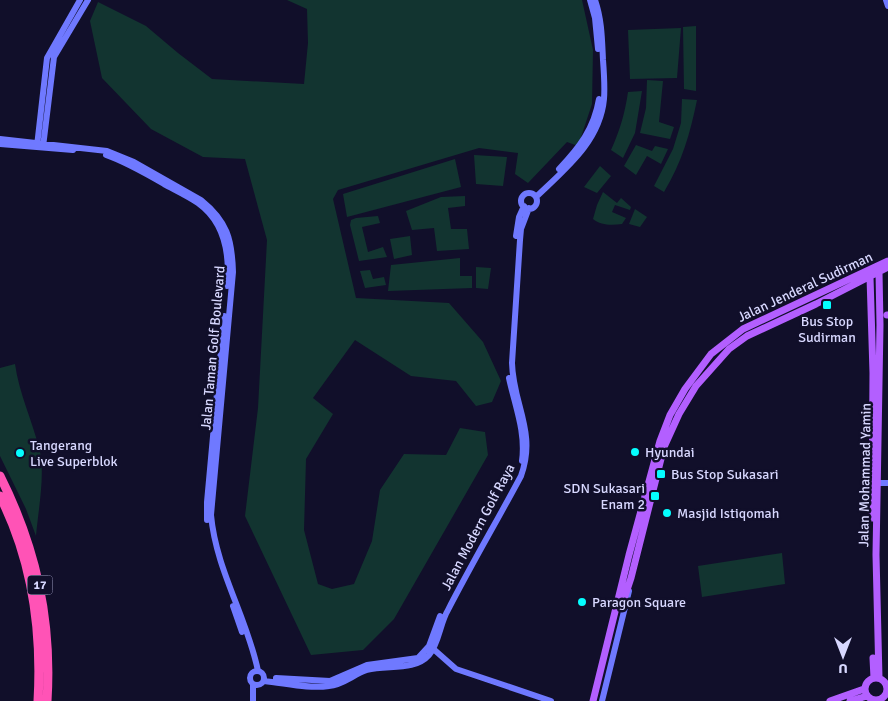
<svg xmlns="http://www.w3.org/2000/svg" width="888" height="701" viewBox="0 0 888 701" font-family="Signika,sans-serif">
	<rect width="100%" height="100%" fill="#110f2a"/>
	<path fill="#123430" d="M 287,0 L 582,0 L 593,50 L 592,104 L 578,146 L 567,142 L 528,183 L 515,174 L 518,153 L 479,148 L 338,190 L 333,199 L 356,298 L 449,303 L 483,342 L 501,381 L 492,402 L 476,406 L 456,381 L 411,376 L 355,340 L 313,398 L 333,414 L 306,459 L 304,530 L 318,584 L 332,589 L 354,584 L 372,541 L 380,490 L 404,454 L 446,455 L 460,428 L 485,432 L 488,455 L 394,619 L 363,650 L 311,655 L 245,516 L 258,408 L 267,240 L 245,159 L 203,157 L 151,129 L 102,78 L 90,21 L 98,2 L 146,26 L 178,53 L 212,79 L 304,84 L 308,43 L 307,9 Z
		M 696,26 L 696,91 L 684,89 L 683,27 Z
		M 681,28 L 677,78 L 630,79 L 628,30 Z
		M 647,80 L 663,81 L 659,122 L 674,127 L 670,139 L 640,133 L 646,108 Z
		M 642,91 L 635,133 L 623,158 L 611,150 C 620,130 625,113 628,92 Z
		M 682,99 L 697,100 C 690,134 682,162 664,192 L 654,186 L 673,149 L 681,123 Z
		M 636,145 L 652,151 L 655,146 L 668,149 L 661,164 L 647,156 L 636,175 L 624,166 Z
		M 474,155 L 507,157 L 503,186 L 476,184 Z
		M 455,159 L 461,187 L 347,217 L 343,194 Z
		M 600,166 L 611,176 L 597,193 L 584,187 Z
		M 603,192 L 617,203 L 621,198 L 631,207 L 630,210 L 615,205 L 612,212 L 626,218 L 622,224 C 613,225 601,226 593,219 L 597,205 Z
		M 465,196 L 465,206 L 448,208 L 451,229 L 467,229 L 469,249 L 437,251 L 434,228 L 412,230 L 406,211 L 441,197 Z
		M 635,209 L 647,217 L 640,227 L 629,224 Z
		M 378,216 L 380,223 L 362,227 L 368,252 L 383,247 L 387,257 L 359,261 L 350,225 L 351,220 L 356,218 Z
		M 410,236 L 412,255 L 394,259 L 390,239 Z
		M 460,258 L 460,276 L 472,276 L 472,288 L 388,291 L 391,265 Z
		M 476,267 L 491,268 L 488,289 L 476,288 Z
		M 370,270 L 373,279 L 384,277 L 386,285 L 365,288 L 360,271 Z
		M 15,364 C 19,393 32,420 39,448 C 46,472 38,511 36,536 L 26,509 L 0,456 L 0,368 Z
		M 782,553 L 785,584 L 702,597 L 698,566 Z"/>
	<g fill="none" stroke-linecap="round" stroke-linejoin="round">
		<path stroke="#6f79ff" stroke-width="6" d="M 590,0 L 595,18 L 598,49
			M 886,0 L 888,6
			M 0,139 L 107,151 L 134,162 L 201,200 C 227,221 232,239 233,272 L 211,515 C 216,570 247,617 258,671
			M 0,144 L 73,150
			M 37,146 L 47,58 L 80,0
			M 43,147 L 54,57 L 88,0
			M 106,155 C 126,162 145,173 164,184 C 175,190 188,196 198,203 C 226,223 230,255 227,286
			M 559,169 C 579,148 594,129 599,99
			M521 201a8 8 0 1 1 16 0a8 8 0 1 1-16 0Z
			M 536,197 C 565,169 600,142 604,99 C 605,86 604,73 603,60 C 602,40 602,20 595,0
			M 516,236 L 519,217 L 524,206
			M 509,378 C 515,406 526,432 522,461
			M 877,483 L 888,483
			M 207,520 L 207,502 L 224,316
			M 233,606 L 242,632
			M 430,646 L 456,669 L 551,701
			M250 678a7 7 0 1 1 14 0a7 7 0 1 1-14 0Z
			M 276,678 L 330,681 L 367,665 L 418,658 L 429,646 L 440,616
			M 264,681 C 285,683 308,689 329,686 C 343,685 354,674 367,670 C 386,664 414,672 429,655 C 439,644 440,623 448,610 C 471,565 497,521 521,476 C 537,432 513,405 512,363 L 520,240 L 521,229 L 529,208
			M 253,701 L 253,684
			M 602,701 L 629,591
			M 881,701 L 881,699"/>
		<path stroke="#b35fff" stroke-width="7" d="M 870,277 L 873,373 L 872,518
			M 887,315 L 888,315
			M 624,599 L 631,578 L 664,447 L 679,414 L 696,386 L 729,349 L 747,336 L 816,304 L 888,267
			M 873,658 L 874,678
			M865 689a11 11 0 1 1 22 0a11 11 0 1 1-22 0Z
			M 879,678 L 876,555 L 880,325 L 879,272
			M 593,701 L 629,555 L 660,441 L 670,415 L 685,389 L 711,354 L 743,329 L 888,261
			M 830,701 L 864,689
			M 850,701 L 867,696"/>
		<path stroke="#ff53b6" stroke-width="9" d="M 0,476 C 36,548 52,620 47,701
			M 0,496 C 32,559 42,631 38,701"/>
	</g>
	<g fill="#04feff" stroke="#110f2a" stroke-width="2">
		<rect x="822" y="300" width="10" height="10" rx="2.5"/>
		<circle cx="635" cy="452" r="5"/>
		<circle cx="20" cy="453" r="5"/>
		<rect x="656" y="469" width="10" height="10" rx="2.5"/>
		<rect x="650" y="491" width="10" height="10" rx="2.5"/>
		<circle cx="667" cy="513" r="5"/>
		<circle cx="582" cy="602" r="5"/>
	</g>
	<g text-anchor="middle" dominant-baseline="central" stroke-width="5" stroke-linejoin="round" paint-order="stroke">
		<rect fill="#110f2a" stroke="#9c9cbf" stroke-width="1" x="27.5" y="575.5" width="25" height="19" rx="4"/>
		<g font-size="12" font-weight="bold" fill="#d8d8ff">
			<text x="40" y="585">17</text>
		</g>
		<g font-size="14" fill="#d8d8ff" stroke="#110f2a">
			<text transform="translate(805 287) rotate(-25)">Jalan Jenderal Sudirman</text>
			<text transform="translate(213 348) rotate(-85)">Jalan Taman Golf Boulevard</text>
			<text transform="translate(865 475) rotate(-89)">Jalan Mohammad Yamin</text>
			<text transform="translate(478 527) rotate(-62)">Jalan Modern Golf Raya</text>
		</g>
		<g font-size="14" fill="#d8d8ff" stroke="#110f2a" text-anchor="start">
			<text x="827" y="321" text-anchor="middle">Bus Stop<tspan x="827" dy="16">Sudirman</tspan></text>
			<text x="30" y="445">Tangerang<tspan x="30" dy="16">Live Superblok</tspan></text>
			<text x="645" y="452">Hyundai</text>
			<text x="671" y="474">Bus Stop Sukasari</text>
			<text x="645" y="488" text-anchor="end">SDN Sukasari<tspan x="645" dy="16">Enam 2</tspan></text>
			<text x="677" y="513">Masjid Istiqomah</text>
			<text x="592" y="602">Paragon Square</text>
		</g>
	</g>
	<g transform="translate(843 656) rotate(180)" stroke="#110f2a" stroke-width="4" paint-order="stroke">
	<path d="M0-4L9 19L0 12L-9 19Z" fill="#d8d8ff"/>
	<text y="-8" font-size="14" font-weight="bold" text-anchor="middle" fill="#d8d8ff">U</text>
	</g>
</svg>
